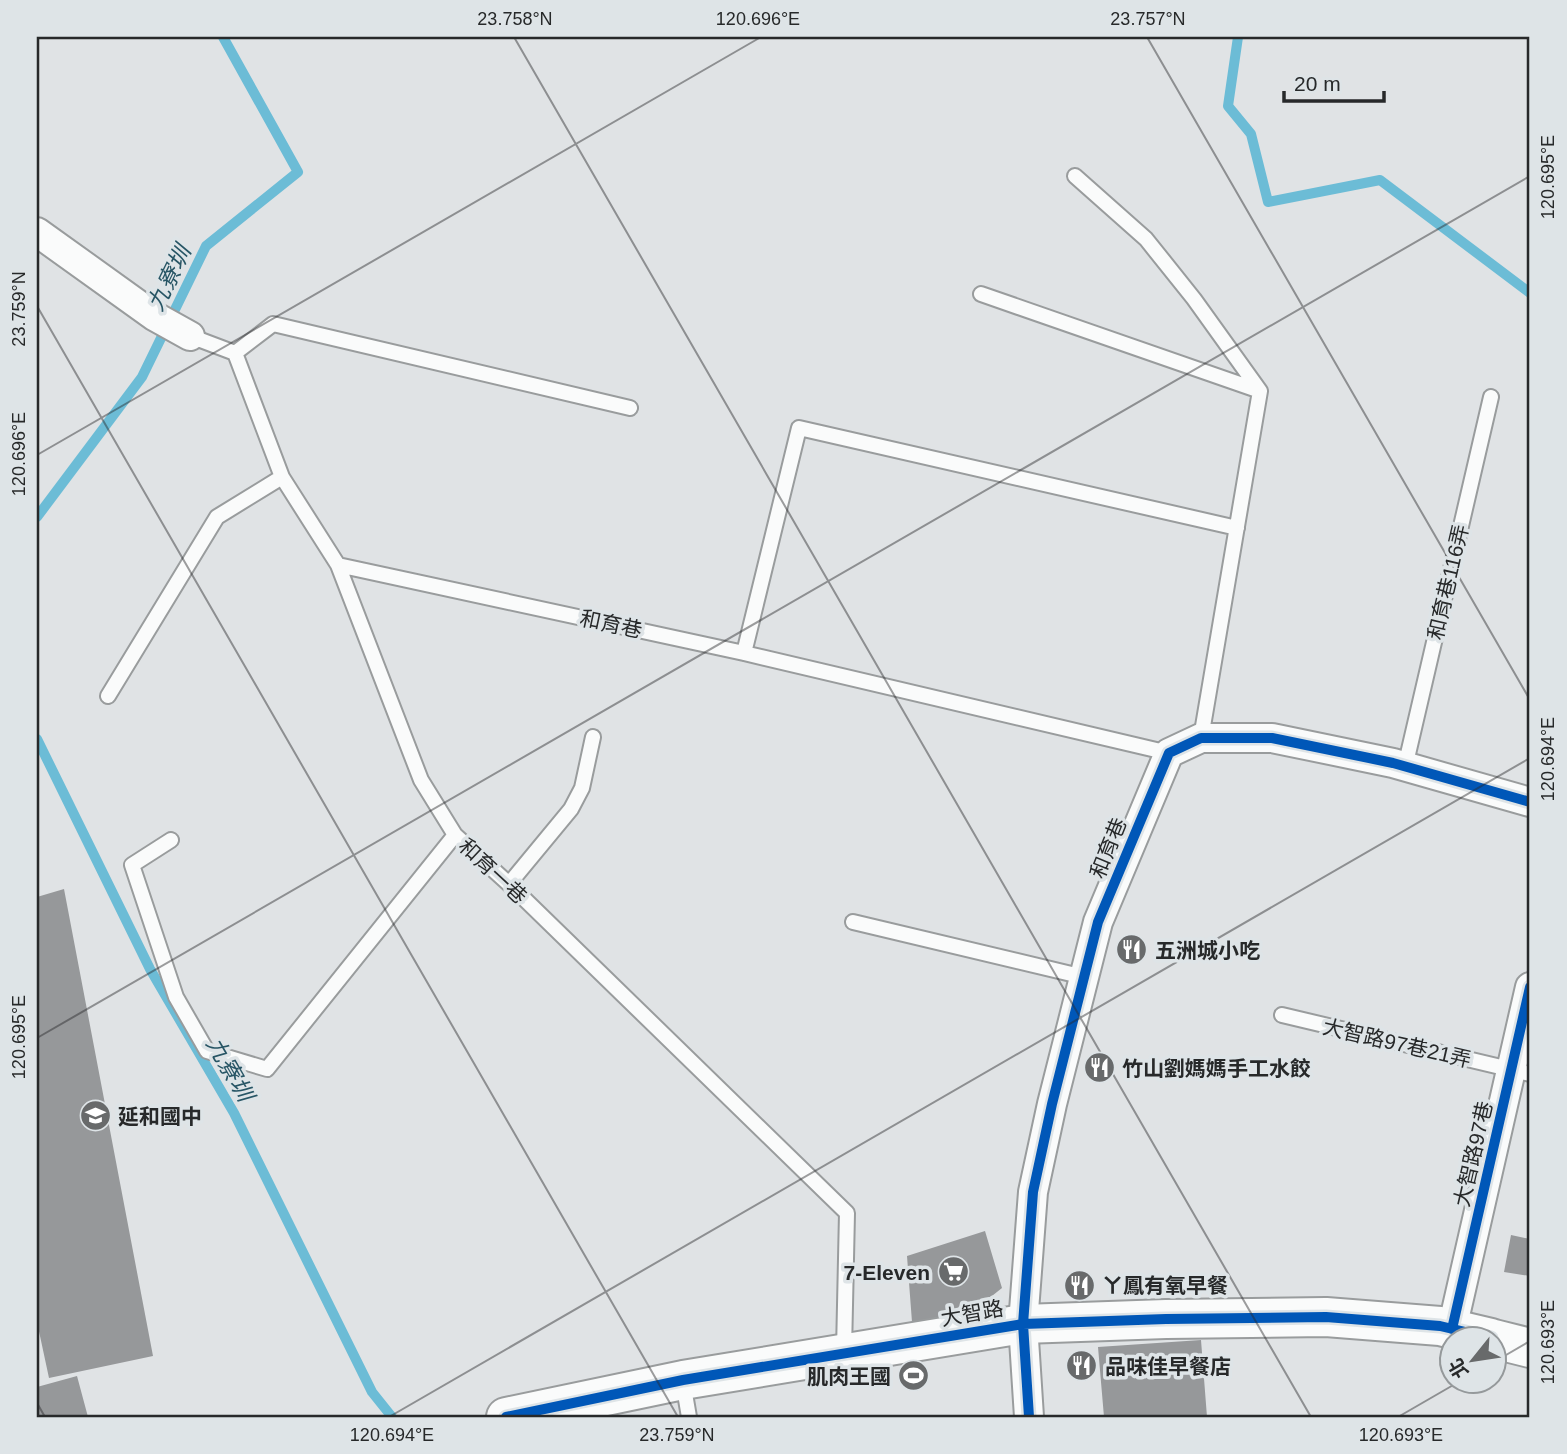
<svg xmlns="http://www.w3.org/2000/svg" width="1567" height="1454" viewBox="0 0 1567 1454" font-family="Arial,'Noto Sans TC',sans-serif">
	<rect width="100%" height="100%" fill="#e0e3e5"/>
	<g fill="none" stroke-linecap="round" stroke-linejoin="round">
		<path stroke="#6cbcd6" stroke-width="10" d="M 1238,37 L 1228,106 L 1251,134 L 1268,202 L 1380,180 L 1530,293
			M 37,517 L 142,377 L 206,246 L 298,172 L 223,37
			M 37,739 L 150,969 L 234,1113 L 372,1392 L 392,1417"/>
	</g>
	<path fill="#96989a" d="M 64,889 L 153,1356 L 49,1378 L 37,1322 L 37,897 Z
		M 985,1231 L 1002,1288 L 973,1311 L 912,1322 L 907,1256 Z
		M 1511,1235 L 1530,1239 L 1530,1276 L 1504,1272 Z
		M 1201,1340 L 1207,1417 L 1104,1417 L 1098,1347 Z
		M 77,1376 L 88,1417 L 37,1417 L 37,1387 Z"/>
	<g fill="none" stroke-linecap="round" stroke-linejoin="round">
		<defs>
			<path id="lane" d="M 1075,176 L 1146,239 L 1194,299 L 1260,391 L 1201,738
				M 981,294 L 1260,391
				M 190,336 L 235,353 L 282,477 L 338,565 L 421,780 L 455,835 L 509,884 L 847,1213 L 844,1351
				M 235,353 L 273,324 L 630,408
				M 338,565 L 744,653 L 1169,753
				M 744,653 L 799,428 L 1237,528
				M 108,696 L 217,517 L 282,477
				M 1405,767 L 1491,397
				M 171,840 L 132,865 L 176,997 L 207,1051 L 267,1069 L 455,835
				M 509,884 L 571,809 L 582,788 L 593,737
				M 853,922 L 1084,977
				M 1282,1015 L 1530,1074
				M 683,1382 L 689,1417"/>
			<path id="street" d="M 37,232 L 154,316 L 190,336
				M 1452,1329 L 1530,987
				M 1029,1417 L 1023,1324 L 1033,1192 L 1052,1104 L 1098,922 L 1169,753 L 1201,738 L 1272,738 L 1393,763 L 1530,802"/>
			<path id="secondary" d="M 1494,1339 L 1530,1348
				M 506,1417 L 683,1380 L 1023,1324 L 1166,1319 L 1326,1317 L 1440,1326 L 1491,1338"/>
		</defs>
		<use href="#lane" stroke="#999c9d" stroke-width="18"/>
		<use href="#street" stroke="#999c9d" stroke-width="32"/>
		<use href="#secondary" stroke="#999c9d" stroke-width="42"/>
		<use href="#lane" stroke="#fafbfb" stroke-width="14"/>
		<use href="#street" stroke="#fafbfb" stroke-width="28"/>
		<use href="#secondary" stroke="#fafbfb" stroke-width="38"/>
		<defs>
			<path id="cycleway" d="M 1452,1329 L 1530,987
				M 506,1417 L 683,1380 L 1023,1324 L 1166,1319 L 1326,1317 L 1440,1326 L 1491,1338
				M 1029,1417 L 1023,1324 L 1033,1192 L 1052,1104 L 1098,922 L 1169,753 L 1201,738 L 1272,738 L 1393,763 L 1530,802"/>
		</defs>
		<use href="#cycleway" stroke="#dee4e7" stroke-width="15"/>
		<use href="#cycleway" stroke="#0057b8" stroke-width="10"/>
	</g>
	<path fill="none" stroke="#27292a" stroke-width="2" stroke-opacity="0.45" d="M 514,37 L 1311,1417M 1147,37 L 1530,700M 37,306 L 678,1417M 37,455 L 761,37M 37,1038 L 1530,176M 1494,1362 L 1530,1341M 37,1403 L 45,1417M 389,1417 L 1530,758M 1398,1417 L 1462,1380"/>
	<defs>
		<symbol id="restaurant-disc" viewBox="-11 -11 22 22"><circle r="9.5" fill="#686a6b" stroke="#dee4e7"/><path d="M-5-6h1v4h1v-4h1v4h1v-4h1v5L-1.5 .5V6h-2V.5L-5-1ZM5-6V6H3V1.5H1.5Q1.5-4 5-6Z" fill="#fff"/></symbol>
		<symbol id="school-disc" viewBox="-11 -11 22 22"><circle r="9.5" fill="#686a6b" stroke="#dee4e7"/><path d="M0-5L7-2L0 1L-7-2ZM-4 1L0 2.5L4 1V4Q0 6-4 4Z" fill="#fff"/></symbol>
		<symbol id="supermarket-disc" viewBox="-11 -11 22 22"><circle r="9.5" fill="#686a6b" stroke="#dee4e7"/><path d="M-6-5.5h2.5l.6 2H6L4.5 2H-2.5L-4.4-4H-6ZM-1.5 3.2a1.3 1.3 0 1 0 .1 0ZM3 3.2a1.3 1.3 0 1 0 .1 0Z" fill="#fff"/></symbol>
		<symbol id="stadium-disc" viewBox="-11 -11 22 22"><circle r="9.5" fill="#686a6b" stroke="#dee4e7"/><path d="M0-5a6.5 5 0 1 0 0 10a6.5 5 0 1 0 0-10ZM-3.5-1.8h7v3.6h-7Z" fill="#fff"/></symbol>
	</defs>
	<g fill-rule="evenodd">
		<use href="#restaurant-disc" x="1114" y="932" width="35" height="35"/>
		<use href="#restaurant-disc" x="1082" y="1050" width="35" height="35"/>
		<use href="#school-disc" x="78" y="1098" width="35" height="35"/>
		<use href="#supermarket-disc" x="936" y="1254" width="35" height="35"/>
		<use href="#restaurant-disc" x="1062" y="1268" width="35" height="35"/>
		<use href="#restaurant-disc" x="1064" y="1348" width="35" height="35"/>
		<use href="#stadium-disc" x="896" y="1358" width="35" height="35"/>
	</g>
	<g text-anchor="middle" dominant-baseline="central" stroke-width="7" stroke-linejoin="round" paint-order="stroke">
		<g font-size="21" fill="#27292a" stroke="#dee4e7">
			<text transform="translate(1448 582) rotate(-77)">和育巷116弄</text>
			<text transform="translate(611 624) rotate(12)">和育巷</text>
			<text transform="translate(1108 848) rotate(-68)">和育巷</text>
			<text transform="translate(493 871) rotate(43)">和育一巷</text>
			<text transform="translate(1397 1043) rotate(13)">大智路97巷21弄</text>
			<text transform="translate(1473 1154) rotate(-77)">大智路97巷</text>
			<text transform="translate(972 1313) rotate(-10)">大智路</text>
		</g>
		<g font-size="21" font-weight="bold" fill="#27292a" stroke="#dee4e7" text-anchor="start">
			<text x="1155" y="950">五洲城小吃</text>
			<text x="1122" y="1068">竹山劉媽媽手工水餃</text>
			<text x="118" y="1116">延和國中</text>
			<text x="930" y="1272" text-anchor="end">7-Eleven</text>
			<text x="1102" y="1285">ㄚ鳳有氧早餐</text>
			<text x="1105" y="1366">品味佳早餐店</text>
			<text x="891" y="1376" text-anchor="end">肌肉王國</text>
		</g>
		<g font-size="23" font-style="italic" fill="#275565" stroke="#dee4e7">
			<text transform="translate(169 278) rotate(-64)">九寮圳</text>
			<text transform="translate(230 1069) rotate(60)">九寮圳</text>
		</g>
	</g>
	<rect width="1567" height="1454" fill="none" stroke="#dee4e7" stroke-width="77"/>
	<g transform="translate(1473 1360) rotate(240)"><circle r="33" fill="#dee4e7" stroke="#95999b" stroke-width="2"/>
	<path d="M0-5L12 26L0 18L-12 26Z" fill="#686a6b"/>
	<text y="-10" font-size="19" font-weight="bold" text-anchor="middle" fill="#27292a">北</text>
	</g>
	<path d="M1284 91v10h100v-10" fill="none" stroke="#27292a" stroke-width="3.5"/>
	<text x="1294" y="91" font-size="21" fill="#27292a" stroke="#dee4e7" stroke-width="5" paint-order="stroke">20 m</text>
	<rect x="38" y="38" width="1490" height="1378" fill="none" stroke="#27292a" stroke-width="2.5"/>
	<g font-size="18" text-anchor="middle" fill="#27292a">
		<text x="515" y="25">23.758°N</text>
		<text x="758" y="25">120.696°E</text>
		<text x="1148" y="25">23.757°N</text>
		<text transform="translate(1548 177) rotate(-90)" y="6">120.695°E</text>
		<text transform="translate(19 309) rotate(-90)" y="6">23.759°N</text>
		<text transform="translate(19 454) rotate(-90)" y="6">120.696°E</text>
		<text transform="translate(1548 759) rotate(-90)" y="6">120.694°E</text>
		<text transform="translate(19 1037) rotate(-90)" y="6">120.695°E</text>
		<text transform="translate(1548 1342) rotate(-90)" y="6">120.693°E</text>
		<text x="392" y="1441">120.694°E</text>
		<text x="677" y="1441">23.759°N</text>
		<text x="1401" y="1441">120.693°E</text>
	</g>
</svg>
